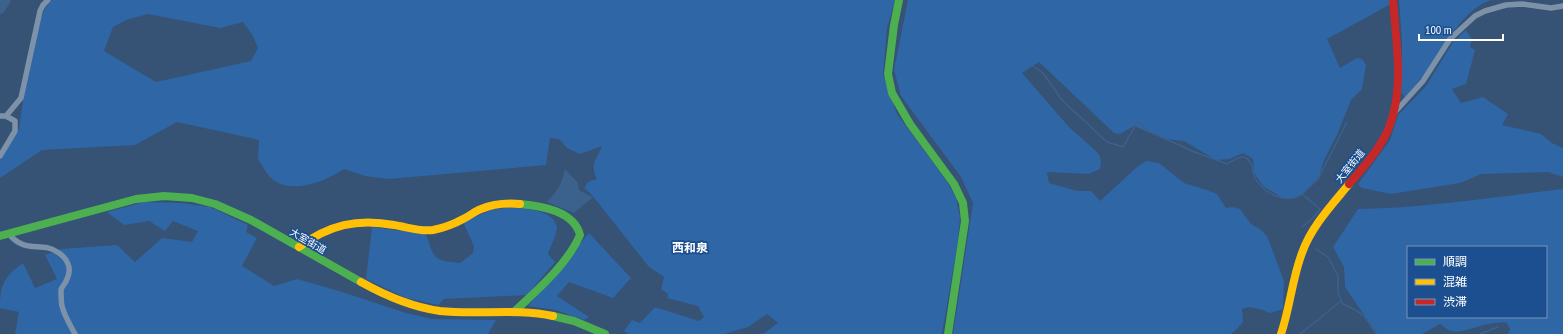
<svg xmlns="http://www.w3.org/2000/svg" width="1563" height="334" viewBox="0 0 1563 334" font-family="'PT Sans Narrow','Noto Sans JP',sans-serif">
	<rect width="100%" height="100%" fill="#365274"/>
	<path fill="#2f66a5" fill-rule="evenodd" d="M 52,0 L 895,0 L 887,28 L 883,75 L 897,114 L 948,183 L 956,198 L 960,217 L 958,240 L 942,334 L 763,334 L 778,323 L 767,314 L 748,327 L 724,334 L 629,334 L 624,331 L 632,320 L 640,323 L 655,307 L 699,321 L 704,317 L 698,306 L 667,298 L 668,294 L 661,289 L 664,277 L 649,267 L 592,195 L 584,188 L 588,182 L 597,179 C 589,164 597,159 602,146 L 580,154 L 567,148 L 559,139 L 550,138 L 546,165 L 389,179 L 365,176 L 344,169 C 321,184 279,200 263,167 C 261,164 258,160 258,156 C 258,151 259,145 259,140 L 177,122 L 135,145 L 42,150 L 0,178 L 0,160 L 19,129 L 23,100 L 41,17 L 45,8 ZM 148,14 L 220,28 L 243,22 L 253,36 L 258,48 L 251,61 L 156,82 L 104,51 L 113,27 L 126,20 Z
		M 908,0 L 1389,0 L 1389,5 L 1327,39 L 1340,68 L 1357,58 L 1362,59 L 1366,65 L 1362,89 L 1351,100 L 1337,135 L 1324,160 L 1319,177 L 1299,197 L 1289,199 L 1281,197 L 1263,186 L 1254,173 L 1253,159 L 1243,153 L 1229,159 L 1216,160 L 1184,141 L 1165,139 L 1134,126 L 1120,134 L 1114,133 L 1039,62 L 1022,73 L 1069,127 L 1096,151 L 1100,156 L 1101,163 L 1100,169 L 1089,174 L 1047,172 L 1049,183 L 1077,191 L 1091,191 L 1100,201 L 1137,167 L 1146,161 L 1159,163 L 1184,183 L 1207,190 L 1217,194 L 1226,208 L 1232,207 L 1240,209 L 1251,224 L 1260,229 L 1267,236 L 1284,281 L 1283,309 L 1270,313 L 1260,309 L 1249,307 L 1242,309 L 1243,322 L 1236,330 L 1231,334 L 953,334 L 973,203 L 961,177 L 901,96 L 894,70 Z
		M 1399,0 L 1491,0 C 1464,8 1440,51 1425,73 C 1419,81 1412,89 1405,97 L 1401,92 L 1402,42 Z
		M 1466,30 L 1472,40 L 1470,47 L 1475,50 L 1466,84 L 1452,89 L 1461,103 L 1483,97 L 1508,114 L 1502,125 L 1541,134 L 1552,143 L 1563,148 L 1563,177 L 1548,172 L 1481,174 L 1460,183 L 1391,194 L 1362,188 L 1358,184 L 1390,140 L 1398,115 L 1426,86 L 1453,42 Z
		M 1563,189 L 1563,334 L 1508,334 L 1510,329 L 1507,323 C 1486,320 1468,334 1451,331 C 1447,330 1443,326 1440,324 L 1422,334 L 1377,334 L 1345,287 L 1344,267 L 1333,247 L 1358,209 C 1427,208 1495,197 1563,189 ZM 1408,247 L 1546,247 L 1546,317 L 1408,317 Z
		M 144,202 L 181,203 L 210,207 L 248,225 L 246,232 L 257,238 L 242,266 L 274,286 L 297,279 L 339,291 L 406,313 L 432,319 L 496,320 L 488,334 L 15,334 L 19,312 L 0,308 C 0,284 4,277 23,263 L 35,288 L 57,279 L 45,255 L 61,249 L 117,245 L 135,262 L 162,238 L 192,242 L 198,231 L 173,221 L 165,231 L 149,221 L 124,225 L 107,212 Z
		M 513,207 C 527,210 554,209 557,228 C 557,234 550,248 548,254 L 555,262 L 527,295 L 444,299 L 438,305 L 406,298 L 366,279 L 372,227 L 426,234 C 435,260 433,260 460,263 L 473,253 L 474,246 L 463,222 L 491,210 Z
		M 589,233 L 631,278 L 613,298 L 569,282 L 557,296 L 589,317 L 584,320 L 556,310 L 528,306 Z"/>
	<path fill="#3b618d" d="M 565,169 L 578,183 L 579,190 L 584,193 L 593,197 L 574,213 L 547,202 C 557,192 562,183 565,169 Z"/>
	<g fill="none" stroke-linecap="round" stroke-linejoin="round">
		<path stroke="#3b618d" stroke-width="1.5" d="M 1033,66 L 1043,73 L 1062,100 L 1107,142 L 1123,147 L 1138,121 L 1146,130 L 1192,151 L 1227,164 C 1231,162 1238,156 1244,157 C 1253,160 1252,171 1255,178 C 1263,193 1287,205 1302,194 L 1320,209 L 1312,219 L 1302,227
			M 1302,194 L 1318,179 L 1347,122
			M 1316,249 L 1328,257 L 1338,276 L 1338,293 L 1343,304 C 1363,313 1365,315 1376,334
			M 1300,334 L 1341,301
			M 1480,334 L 1498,327"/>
		<path stroke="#3b618d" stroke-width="10" d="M 0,9 L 6,0"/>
		<path stroke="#7d92a8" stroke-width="5.5" d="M 1395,112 L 1423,81 L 1450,39 L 1475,16 L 1485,11 L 1506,5 L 1522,4 L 1551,8 L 1563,6
			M 0,116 L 6,116 L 21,98 L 40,11 L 43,5 L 48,0
			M 0,156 L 15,131 L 15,121 L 6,116
			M 9,234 C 26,255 42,240 59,253 C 68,259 72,269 67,279 C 66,283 62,286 61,290 C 61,294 61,301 62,306 C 64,315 70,325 75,334"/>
		<path stroke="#4caf50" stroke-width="8" d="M 899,0 L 894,25 L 888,74 L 892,93 L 910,124 L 954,184 L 963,203 L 965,221 L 948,334
			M 0,236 L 136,199 L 164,196 L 192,198 L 215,204 L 251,220 L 361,282
			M 514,312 C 537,290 567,265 580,235 C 574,211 542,206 520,204
			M 553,316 L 574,321 L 605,334"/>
		<path stroke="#ffc107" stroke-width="8" d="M 299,247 C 329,225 357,218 394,225 C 407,227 420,232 433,230 C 444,228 456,223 465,218 C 471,215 475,211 481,209 C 493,204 508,203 520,204
			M 361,282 C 386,296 411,307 440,311 C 478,315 516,308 553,316
			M 1281,334 C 1290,308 1292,279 1302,253 C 1311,227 1331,206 1349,184"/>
		<path stroke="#c62828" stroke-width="8" d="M 1349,184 C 1363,168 1379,150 1388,130 C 1405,89 1396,43 1393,0"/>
	</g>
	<g text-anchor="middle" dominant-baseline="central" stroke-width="3.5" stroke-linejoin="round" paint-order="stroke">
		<g font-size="10" fill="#fff" stroke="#1b4f8f">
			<text transform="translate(1350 166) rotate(-51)">大室街道</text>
			<text transform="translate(308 241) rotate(30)">大室街道</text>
		</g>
		<g font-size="12" font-weight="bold" fill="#fff" stroke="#1b4f8f">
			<text x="690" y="247">西和泉</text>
		</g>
	</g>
	<rect x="1407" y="246" width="140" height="72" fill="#1b4f8f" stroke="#7695bc"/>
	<rect x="1415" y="259" width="20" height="6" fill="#4caf50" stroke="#7695bc"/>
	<text x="1443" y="266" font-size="12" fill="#ffffff">順調</text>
	<rect x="1415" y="279" width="20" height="6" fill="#ffc107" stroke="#7695bc"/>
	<text x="1443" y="286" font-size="12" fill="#ffffff">混雑</text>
	<rect x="1415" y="299" width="20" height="6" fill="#c62828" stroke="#7695bc"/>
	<text x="1443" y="306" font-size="12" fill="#ffffff">渋滞</text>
	<path d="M1419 34v6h84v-6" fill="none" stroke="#ffffff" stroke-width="2"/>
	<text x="1425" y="34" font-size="12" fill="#ffffff" stroke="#1b4f8f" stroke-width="3" paint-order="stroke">100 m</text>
</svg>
